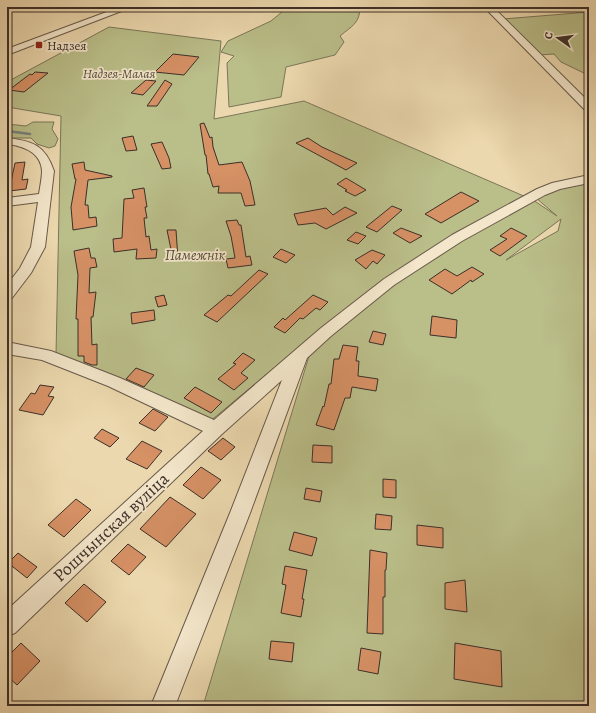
<svg xmlns="http://www.w3.org/2000/svg" width="596" height="713" viewBox="0 0 596 713" font-family="Alegreya,serif">
	<rect width="100%" height="100%" fill="#ecd8ae"/>
	<filter id="stains"><feTurbulence type="fractalNoise" baseFrequency=".005" numOctaves="4"/><feColorMatrix values="0 0 0 0 .2 0 0 0 0 .09 0 0 0 0 .02 0 0 0 .5 -.17"/></filter>
	<radialGradient id="worn" r=".72"><stop offset=".6" stop-color="#630" stop-opacity="0"/><stop offset="1" stop-color="#630" stop-opacity=".3"/></radialGradient>
	<path fill="#babe89" stroke="#7b7659" fill-rule="evenodd" d="M 288,7 L 360,7 C 360,23 352,26 340,36 L 344,42 L 335,55 L 286,67 L 281,97 L 229,107 L 227,63 L 234,56 L 221,52 L 228,41 L 271,21 Z
		M 589,12 L 589,79 L 588,75 L 561,62 L 554,54 L 539,55 L 503,19 Z
		M 109,27 L 221,41 L 214,119 L 304,101 L 533,200 L 557,216 L 536,198 L 564,187 L 589,182 L 589,706 L 203,706 L 316,333 L 208,423 L 56,354 L 61,116 L 7,107 L 7,82 ZM 561,219 L 558,231 L 506,260 Z
		M 33,122 L 54,122 L 52,129 L 58,139 L 55,146 L 49,148 L 37,144 L 31,138 L 7,138 L 7,124 L 26,126 Z"/>
	<g fill="none" stroke-linecap="round" stroke-linejoin="round">
		<path stroke="#77807e" stroke-width="2.5" d="M 7,131 L 30,134"/>
	</g>
	<path fill="#d69165" stroke="#3c2f29" d="M 173,54 L 199,57 L 184,75 L 155,72 Z
		M 35,72 L 48,73 L 24,92 L 9,90 L 30,74 L 32,75 Z
		M 146,80 L 156,81 L 143,95 L 131,93 Z
		M 165,80 L 172,84 L 157,106 L 147,106 Z
		M 204,123 L 210,138 L 212,137 L 213,147 L 219,165 L 242,162 L 250,181 L 255,205 L 245,206 L 241,193 L 218,193 L 219,186 L 213,187 L 209,174 L 208,174 L 206,155 L 205,155 L 200,124 Z
		M 133,136 L 137,150 L 126,151 L 122,138 Z
		M 308,138 L 322,147 L 357,163 L 346,170 L 296,143 Z
		M 162,142 L 169,158 L 171,168 L 162,169 L 151,144 Z
		M 25,162 L 22,180 L 28,179 L 26,189 L 9,191 L 15,163 Z
		M 84,162 L 85,170 L 112,176 L 112,177 L 88,180 L 85,205 L 88,205 L 89,218 L 96,217 L 97,226 L 73,230 L 71,207 L 76,179 L 75,179 L 72,164 Z
		M 346,178 L 366,190 L 355,196 L 345,191 L 347,190 L 337,184 Z
		M 144,188 L 147,207 L 145,207 L 147,218 L 144,218 L 146,237 L 149,236 L 151,250 L 157,249 L 156,258 L 136,259 L 137,249 L 114,252 L 113,239 L 122,238 L 124,199 L 134,198 L 132,190 Z
		M 461,192 L 479,201 L 441,223 L 425,214 Z
		M 392,206 L 402,210 L 377,232 L 366,227 Z
		M 345,207 L 357,213 L 326,229 L 315,223 L 298,225 L 294,214 L 326,208 L 333,215 Z
		M 237,220 L 239,225 L 241,225 L 246,257 L 250,256 L 252,265 L 228,268 L 226,259 L 235,258 L 231,236 L 226,221 Z
		M 401,228 L 422,236 L 410,243 L 393,233 Z
		M 511,228 L 527,236 L 500,256 L 490,250 L 507,239 L 500,236 Z
		M 167,230 L 176,230 L 178,259 L 173,259 Z
		M 356,232 L 366,236 L 358,244 L 347,240 Z
		M 89,248 L 91,258 L 95,258 L 97,267 L 90,268 L 89,293 L 96,292 L 93,317 L 91,317 L 92,345 L 97,344 L 97,365 L 92,365 L 84,362 L 84,356 L 78,356 L 78,319 L 76,319 L 78,275 L 74,251 Z
		M 281,249 L 295,255 L 286,263 L 273,257 Z
		M 372,250 L 385,255 L 377,264 L 373,261 L 366,269 L 355,260 Z
		M 472,267 L 484,274 L 472,282 L 471,280 L 452,294 L 429,280 L 445,269 L 457,276 Z
		M 259,270 L 268,274 L 217,322 L 204,315 L 228,295 L 231,296 Z
		M 164,295 L 167,305 L 158,307 L 155,297 Z
		M 313,295 L 328,302 L 320,310 L 316,308 L 303,319 L 300,318 L 285,333 L 274,327 L 283,318 L 285,320 Z
		M 154,310 L 155,320 L 132,324 L 131,313 Z
		M 432,316 L 457,320 L 456,338 L 430,335 Z
		M 373,331 L 386,334 L 383,345 L 369,342 Z
		M 343,345 L 358,347 L 356,361 L 359,361 L 358,376 L 378,379 L 376,391 L 352,387 L 350,398 L 345,398 L 334,430 L 316,425 L 323,406 L 324,407 L 329,384 L 331,384 L 334,359 L 339,359 Z
		M 243,353 L 255,360 L 241,373 L 248,378 L 234,390 L 218,379 L 236,364 L 233,363 Z
		M 136,368 L 154,375 L 144,387 L 126,379 Z
		M 40,385 L 54,387 L 48,396 L 54,397 L 43,415 L 19,410 L 31,393 L 35,394 Z
		M 195,387 L 215,398 L 222,402 L 211,413 L 184,398 Z
		M 153,409 L 168,417 L 155,431 L 139,423 Z
		M 102,429 L 119,438 L 110,447 L 94,438 Z
		M 223,438 L 235,447 L 221,460 L 208,451 Z
		M 142,441 L 162,451 L 147,469 L 126,459 Z
		M 313,445 L 332,446 L 332,463 L 312,462 Z
		M 201,467 L 221,480 L 203,499 L 183,485 Z
		M 383,479 L 396,480 L 396,498 L 383,497 Z
		M 306,488 L 322,491 L 320,502 L 304,499 Z
		M 170,497 L 196,514 L 166,547 L 140,529 Z
		M 76,499 L 91,510 L 64,537 L 48,525 Z
		M 376,514 L 392,516 L 391,530 L 375,529 Z
		M 417,525 L 443,528 L 443,548 L 417,545 Z
		M 294,532 L 317,538 L 312,556 L 289,550 Z
		M 128,544 L 146,557 L 129,575 L 111,561 Z
		M 370,550 L 387,553 L 386,570 L 385,570 L 385,597 L 383,597 L 383,634 L 367,633 Z
		M 18,553 L 37,567 L 27,578 L 8,563 Z
		M 285,566 L 307,570 L 302,599 L 304,599 L 301,617 L 281,613 L 286,585 L 282,584 Z
		M 465,580 L 467,612 L 445,609 L 445,583 Z
		M 84,584 L 106,602 L 87,622 L 65,603 Z
		M 271,641 L 294,643 L 292,662 L 269,659 Z
		M 21,643 L 40,661 L 17,685 L 7,676 L 7,657 Z
		M 455,643 L 501,651 L 502,687 L 454,679 Z
		M 361,648 L 381,652 L 378,674 L 358,670 Z"/>
	<g fill="none" stroke-linecap="round" stroke-linejoin="round">
		<defs>
			<path id="minor" d="M 120,7 L 132,7 L 7,55 L 7,49 Z
				M 484,7 L 493,7 L 589,102 L 589,111 L 585,110 Z
				M 7,138 C 33,141 45,145 54,171 L 45,247 L 31,273 L 12,298 L 7,300 L 7,285 L 20,268 L 31,247 L 38,202 L 7,206 L 7,198 L 39,194 C 40,187 42,178 42,171 C 41,152 23,146 7,144 Z
				M 589,175 L 589,183 L 560,189 L 545,195 L 462,241 L 394,285 L 331,336 L 307,358 L 250,513 L 175,706 L 151,706 L 230,513 L 282,380 L 222,434 L 15,633 L 7,636 L 7,610 L 203,431 L 108,386 L 42,360 L 7,354 L 7,342 L 51,351 L 120,378 L 214,420 L 321,328 L 384,279 L 452,235 L 537,189 L 552,183 Z"/>
		</defs>
		<use href="#minor" stroke="#68594a" stroke-width="2"/>
		<use href="#minor" fill="#f3e6ca" fill-rule="evenodd"/>
	</g>
	<rect fill="#8f2418" stroke="#f3e6ca" stroke-width="1.5" x="35" y="41" width="8" height="8" rx="2"/>
	<g text-anchor="middle" dominant-baseline="central" stroke-width="3.5" stroke-linejoin="round" paint-order="stroke">
		<g font-size="13" fill="#3c2f29" stroke="#f3e6ca" text-anchor="start">
			<text x="47" y="45">Надзея</text>
		</g>
		<g font-size="13" font-style="italic" fill="#554c3c" stroke="#f3e6ca">
			<text x="119" y="73">Надзея-Малая</text>
		</g>
		<g font-size="15" font-style="italic" fill="#554c3c" stroke="#f3e6ca">
			<text x="195" y="255">Памежнік</text>
		</g>
		<g font-size="18" fill="#3c2f29" stroke="#f3e6ca">
			<text transform="translate(111 527) rotate(-43)">Рошчынская вуліца</text>
		</g>
	</g>
	<rect width="596" height="713" fill="none" stroke="#ecd8ae" stroke-width="24"/>
	<rect x="8" y="8" width="580" height="697" fill="none" stroke="#3c2f29" stroke-width="2"/>
	<rect x="12" y="12" width="572" height="689" fill="none" stroke="#3c2f29"/>
	<g transform="translate(558 38) rotate(284)" stroke="#f3e6ca" stroke-width="3" paint-order="stroke">
	<path d="M0-3L7 15L0 10L-7 15Z" fill="#3c2f29"/>
	<text y="-6" font-size="11" font-weight="bold" text-anchor="middle" fill="#3c2f29">С</text>
	</g>
	<rect width="100%" height="100%" filter="url(#stains)"/>
	<rect width="100%" height="100%" fill="url(#worn)"/>
</svg>
